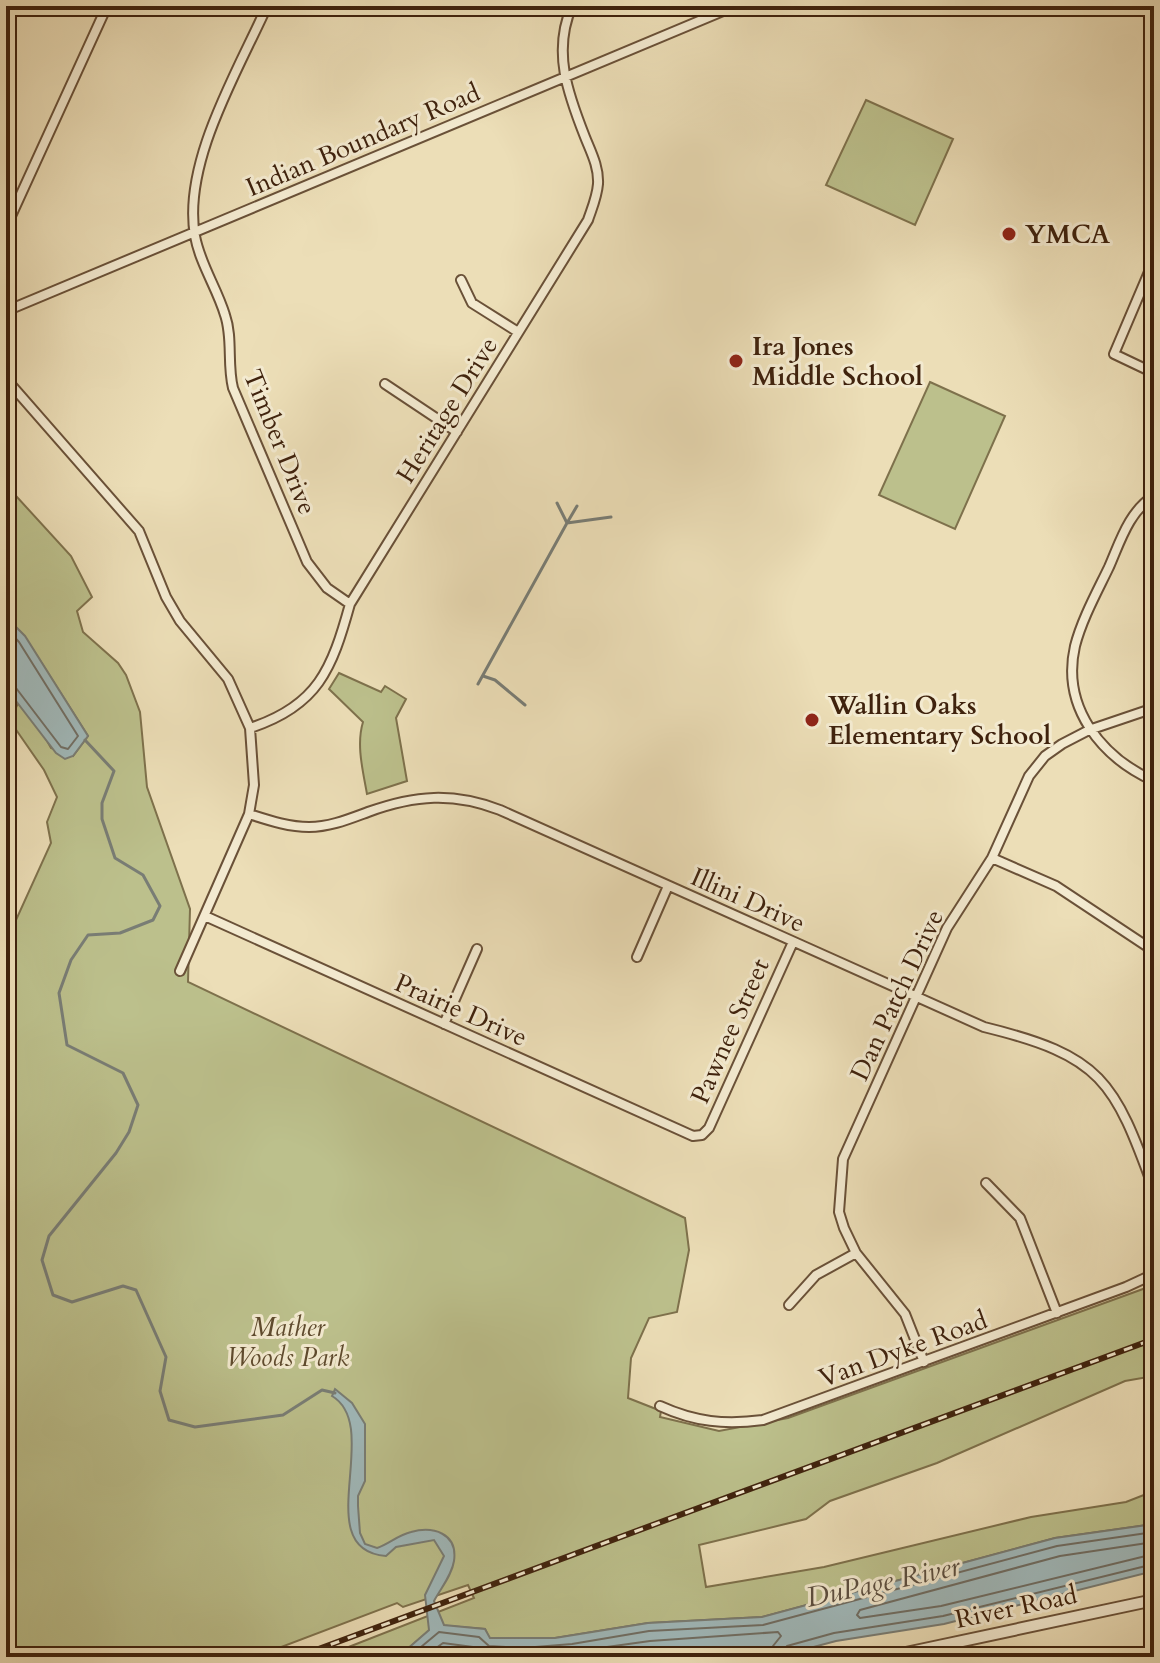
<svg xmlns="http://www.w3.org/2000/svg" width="1160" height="1663" viewBox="0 0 1160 1663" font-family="Cardo,serif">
	<rect width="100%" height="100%" fill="#ecdeb7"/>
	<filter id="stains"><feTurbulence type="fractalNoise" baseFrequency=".0025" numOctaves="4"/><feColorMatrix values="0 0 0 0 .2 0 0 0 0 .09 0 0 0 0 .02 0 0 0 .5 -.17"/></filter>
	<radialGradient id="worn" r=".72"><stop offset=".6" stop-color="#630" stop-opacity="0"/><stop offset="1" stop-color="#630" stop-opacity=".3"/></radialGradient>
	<path fill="#bcc08c" stroke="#7e714c" stroke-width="2" d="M 866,100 L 953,139 L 915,225 L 826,185 Z
		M 930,382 L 1005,416 L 955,529 L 879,495 Z
		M 6,485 L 71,556 L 92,597 L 77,611 L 83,632 L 118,663 L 126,675 L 140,712 L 147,787 L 190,909 L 188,982 L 685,1218 L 689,1250 L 677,1312 L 649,1318 L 631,1358 L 628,1398 L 661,1411 L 660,1417 L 719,1431 L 788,1418 L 1154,1285 L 1154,1376 L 1125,1381 L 937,1463 L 830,1501 L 806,1519 L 699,1545 L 706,1587 L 824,1567 L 1031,1517 L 1126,1502 L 1154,1491 L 1154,1524 L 1055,1538 L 762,1617 L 648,1623 L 555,1638 L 489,1638 L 485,1629 L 436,1625 L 398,1657 L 323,1657 L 474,1598 L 468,1585 L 403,1607 L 397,1603 L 255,1657 L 6,1657 L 6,942 L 51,843 L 47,822 L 57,797 L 44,770 L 10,721 L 18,703 L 41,730 L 51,748 L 73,756 L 88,736 L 25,637 L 6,617 Z
		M 339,673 L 381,692 L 385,686 L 406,699 L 396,718 L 407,781 L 367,794 C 363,771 356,745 363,722 L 329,689 Z"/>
	<path fill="#a0b9bb" stroke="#797d75" stroke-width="2" d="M 6,617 L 25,636 L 88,736 L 73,756 L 65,759 L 56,753 L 6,688 Z
		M 335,1389 L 352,1403 L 365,1424 L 365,1481 L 358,1496 L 358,1506 L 360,1533 L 365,1544 L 377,1548 C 389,1544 398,1535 411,1532 C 433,1526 458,1533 454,1561 C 452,1575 441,1588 434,1601 L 444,1625 L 485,1629 L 490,1638 L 555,1638 L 648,1623 L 762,1617 L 1055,1538 L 1154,1524 L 1154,1571 L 944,1624 L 836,1641 L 776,1657 L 398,1657 L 429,1630 L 425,1595 L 444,1556 L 434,1540 L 396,1547 L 386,1556 C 308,1550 384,1427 332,1396 Z"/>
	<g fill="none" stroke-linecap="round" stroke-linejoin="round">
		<path stroke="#706e64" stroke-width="2" d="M 6,628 L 19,642 L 78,736 L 68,749 L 61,747 L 16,688 L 6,684
			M 1154,1542 L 1060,1556 L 860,1610 L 857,1615 L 860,1618 L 941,1606 L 1154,1554
			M 409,1657 L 439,1632 L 479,1637 L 489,1646 L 523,1648 L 572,1644 L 649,1631 L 763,1625 L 1057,1546 L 1154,1532
			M 424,1657 L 443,1643 L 473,1647 L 483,1654 L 499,1657
			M 535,1657 L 650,1641 L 778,1632 L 781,1636 L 773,1646 L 771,1657
			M 637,1657 L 755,1647 L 759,1657
			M 781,1657 L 787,1646 L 834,1633 L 943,1616 L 1154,1564"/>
		<path stroke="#797d75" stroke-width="3" d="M 557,503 L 567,523
			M 567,523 L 577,506
			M 483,676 L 495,680 L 525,705
			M 478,684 L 567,523 L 611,517
			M 85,740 L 114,771 L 102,803 L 102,819 L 115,858 L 143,875 L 160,906 L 153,920 L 120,933 L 88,935 L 71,960 L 59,993 L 67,1045 L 123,1073 L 138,1105 L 129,1132 L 116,1153 L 49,1236 L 42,1260 L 53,1295 L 72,1302 L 123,1286 L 136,1290 L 166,1357 L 160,1391 L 169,1420 L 195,1427 L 283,1415 L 322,1390 L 335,1393"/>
		<defs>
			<path id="minor" d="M 267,6 C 238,71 182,163 195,236 C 200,264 217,288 225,315 C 233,338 227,364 233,388 L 307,562 L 327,588 L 350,604
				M 6,227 L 107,6
				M 1154,260 L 1114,354 L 1154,373
				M 461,280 L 472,303 L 518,332
				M 6,311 L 735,6
				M 6,379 L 139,531 L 166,597 L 180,621 L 228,679 L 250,728 L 254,785 L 249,814 L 180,971
				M 385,384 L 457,432
				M 1154,496 C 1129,511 1120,542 1109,567 C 1097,592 1082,619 1075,646 C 1061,707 1101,757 1154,781
				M 250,728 C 318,706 332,669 350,604 L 588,220 C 592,208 597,197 598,184 C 599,167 591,152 585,137 C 568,94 552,51 572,6
				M 249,814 C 268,820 288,827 309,827 C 330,827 349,819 368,812 C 415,795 453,792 500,810 L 984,1027 C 1102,1056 1114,1080 1154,1190
				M 992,858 L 1056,886 L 1154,951
				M 205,916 L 693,1136 L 702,1135 L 709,1128 L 793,942
				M 637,957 L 668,886
				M 444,1024 L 477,949
				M 986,1183 L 1020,1218 L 1057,1313
				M 789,1305 L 816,1275 L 856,1253
				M 924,1362 L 905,1314 L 856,1253 L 844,1228 L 839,1212 L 843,1159 L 947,928 L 992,858 L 1029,776 L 1045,756 L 1062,744 L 1089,730 L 1154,708
				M 660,1406 C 695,1422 725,1425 763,1420 L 1126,1287 L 1154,1274"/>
			<path id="tertiary" d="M 887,1657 L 1154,1600"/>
		</defs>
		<use href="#minor" stroke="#6a5138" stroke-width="12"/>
		<use href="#tertiary" stroke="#6a5138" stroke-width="14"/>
		<use href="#minor" stroke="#f3ead0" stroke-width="8"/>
		<use href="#tertiary" stroke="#f3ead0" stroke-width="10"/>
		<defs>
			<path id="rail" d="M 297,1657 L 1154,1339"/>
		</defs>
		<use href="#rail" stroke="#3f220d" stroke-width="6"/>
		<use href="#rail" stroke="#f3ead0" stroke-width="3" stroke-dasharray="9" stroke-linecap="butt"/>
	</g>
	<g fill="#8f2418" stroke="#f3ead0" stroke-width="3">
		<circle cx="1009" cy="234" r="8"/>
		<circle cx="736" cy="361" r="8"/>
		<circle cx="812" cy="720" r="8"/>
	</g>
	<g text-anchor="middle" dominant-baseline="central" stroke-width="6" stroke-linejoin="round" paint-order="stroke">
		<g font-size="26" fill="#3f220d" stroke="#f3ead0">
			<text transform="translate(363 140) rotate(-23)">Indian Boundary Road</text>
			<text transform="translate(447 410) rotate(-58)">Heritage Drive</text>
			<text transform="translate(280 442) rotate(68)">Timber Drive</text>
			<text transform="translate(748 900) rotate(24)">Illini Drive</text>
			<text transform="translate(897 995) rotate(-65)">Dan Patch Drive</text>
			<text transform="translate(461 1010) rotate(24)">Prairie Drive</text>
			<text transform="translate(730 1031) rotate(-66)">Pawnee Street</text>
			<text transform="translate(903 1349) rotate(-20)">Van Dyke Road</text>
			<text transform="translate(1016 1607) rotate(-12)">River Road</text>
		</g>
		<g font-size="26" font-weight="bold" fill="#3f220d" stroke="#f3ead0" text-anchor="start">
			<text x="1025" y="234">YMCA</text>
			<text x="752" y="346">Ira Jones<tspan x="752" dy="30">Middle School</tspan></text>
			<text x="828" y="705">Wallin Oaks<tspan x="828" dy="30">Elementary School</tspan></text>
		</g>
		<g font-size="26" font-style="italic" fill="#5e4a2d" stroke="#f3ead0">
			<text x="288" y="1327">Mather<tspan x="288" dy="30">Woods Park</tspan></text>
		</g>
		<g font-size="28" font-style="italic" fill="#5c4f41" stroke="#f3ead0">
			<text transform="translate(883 1582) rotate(-12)">DuPage River</text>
		</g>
	</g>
	<rect width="1160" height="1663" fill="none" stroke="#ecdeb7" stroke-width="32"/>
	<rect x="8" y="8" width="1144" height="1647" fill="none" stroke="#3f220d" stroke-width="4"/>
	<rect x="16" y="16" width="1128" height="1631" fill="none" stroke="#3f220d" stroke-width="2"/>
	<rect width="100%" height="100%" filter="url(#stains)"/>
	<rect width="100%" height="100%" fill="url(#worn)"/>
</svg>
